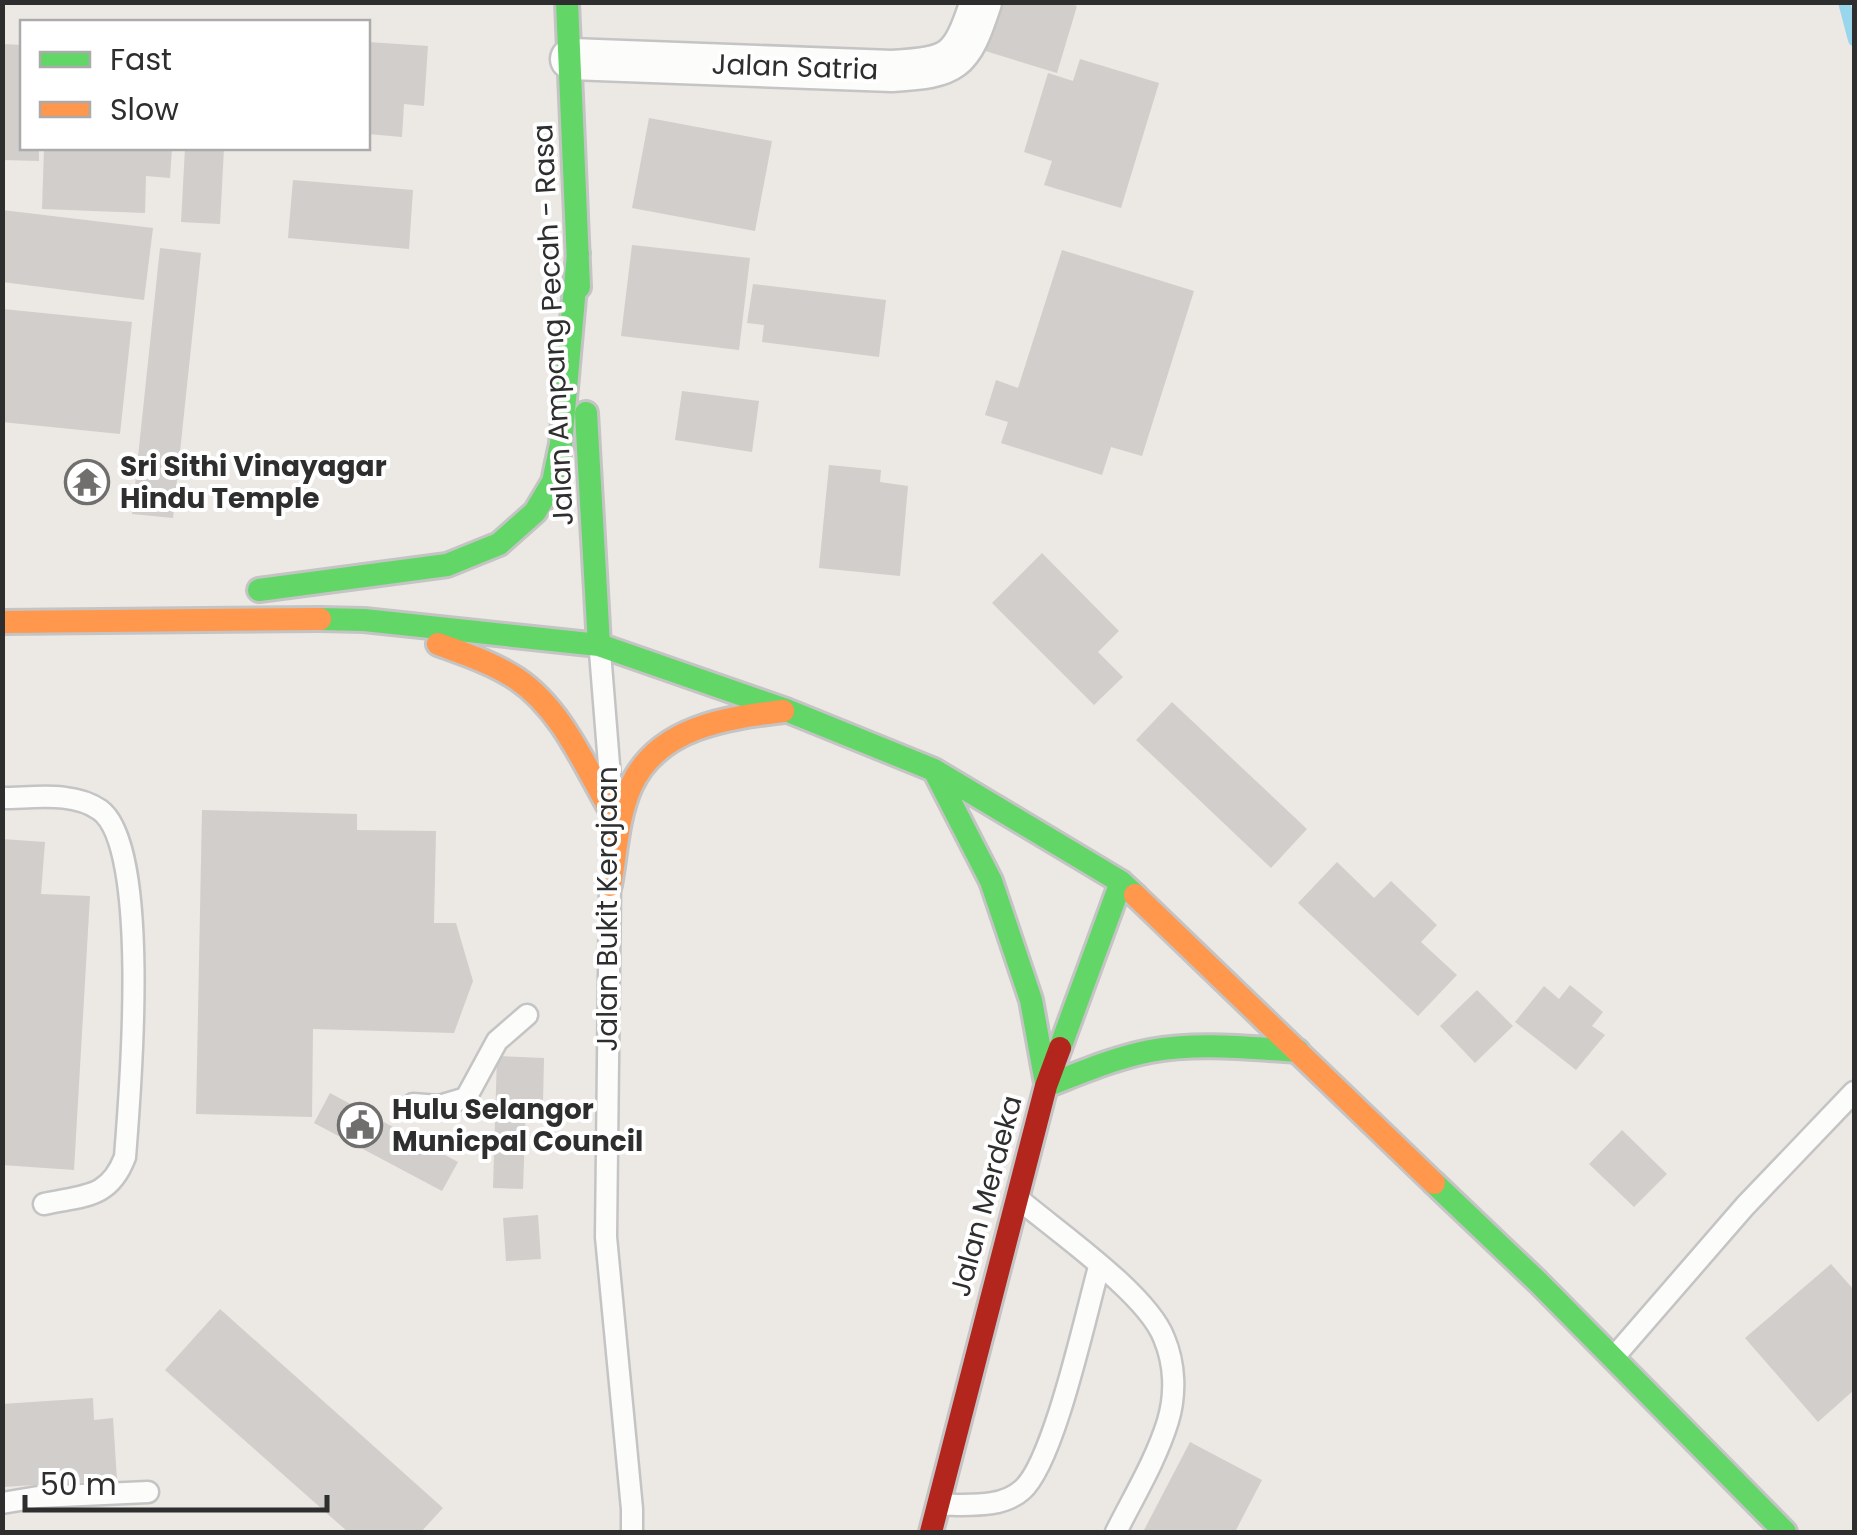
<svg xmlns="http://www.w3.org/2000/svg" width="1857" height="1535" viewBox="0 0 1857 1535" font-family="Poppins,sans-serif">
	<rect width="100%" height="100%" fill="#ece8e4"/>
	<g fill="none" stroke-linecap="round" stroke-linejoin="round">
		<path stroke="#99d6ec" stroke-width="12" d="M 1844,2 L 1854,40"/>
	</g>
	<path fill="#d1cecb" d="M 996,2 L 1066,2 L 1077,6 L 1057,73 L 982,50 Z
		M 368,42 L 428,46 L 424,106 L 404,104 L 402,137 L 368,134 Z
		M 2,44 L 22,45 L 22,148 L 39,148 L 39,161 L 2,160 Z
		M 1080,59 L 1159,83 L 1121,208 L 1044,185 L 1052,161 L 1024,152 L 1048,73 L 1073,81 Z
		M 649,118 L 772,141 L 755,231 L 632,208 Z
		M 44,148 L 172,148 L 170,178 L 146,176 L 145,213 L 42,209 Z
		M 185,148 L 224,148 L 220,224 L 181,222 Z
		M 293,180 L 413,190 L 409,249 L 288,238 Z
		M 2,210 L 153,228 L 144,300 L 2,282 Z
		M 632,245 L 750,258 L 739,350 L 621,336 Z
		M 160,248 L 201,253 L 173,518 L 132,514 Z
		M 1062,250 L 1194,291 L 1142,456 L 1111,447 L 1102,475 L 1001,443 L 1008,422 L 985,415 L 996,380 L 1018,388 Z
		M 753,284 L 886,300 L 879,357 L 762,342 L 764,325 L 747,323 Z
		M 3,309 L 132,322 L 120,434 L 2,422 Z
		M 682,391 L 759,401 L 752,452 L 675,440 Z
		M 829,465 L 881,470 L 880,482 L 908,486 L 900,576 L 819,568 Z
		M 1042,553 L 1119,631 L 1098,652 L 1123,677 L 1094,705 L 992,603 Z
		M 1172,702 L 1307,829 L 1271,868 L 1136,740 Z
		M 202,810 L 357,814 L 357,830 L 436,831 L 434,923 L 456,923 L 473,981 L 454,1033 L 313,1029 L 312,1117 L 196,1114 Z
		M 2,839 L 45,842 L 41,894 L 90,896 L 74,1170 L 2,1165 Z
		M 1337,862 L 1374,898 L 1391,881 L 1437,925 L 1421,942 L 1457,975 L 1418,1016 L 1298,903 Z
		M 1570,985 L 1603,1012 L 1592,1026 L 1605,1035 L 1576,1070 L 1515,1022 L 1544,986 L 1559,999 Z
		M 1477,990 L 1513,1026 L 1475,1063 L 1440,1026 Z
		M 497,1056 L 544,1058 L 543,1103 L 526,1103 L 523,1189 L 493,1188 Z
		M 330,1093 L 458,1162 L 442,1191 L 314,1123 Z
		M 1622,1130 L 1667,1174 L 1634,1207 L 1589,1164 Z
		M 538,1215 L 541,1259 L 506,1261 L 503,1218 Z
		M 1831,1264 L 1854,1290 L 1854,1390 L 1818,1422 L 1745,1338 Z
		M 220,1309 L 443,1508 L 421,1532 L 348,1532 L 165,1370 Z
		M 93,1398 L 94,1420 L 113,1418 L 117,1480 L 2,1487 L 2,1404 Z
		M 1190,1442 L 1262,1480 L 1235,1532 L 1143,1532 Z"/>
	<g fill="none" stroke-linecap="round" stroke-linejoin="round">
		<defs>
			<path id="lane" d="M 600,652 L 610,777
				M 2,798 C 34,798 73,791 100,810 C 151,847 130,1094 125,1157 C 109,1199 84,1195 44,1204
				M 610,886 L 606,1237 L 632,1509 L 632,1532
				M 413,1104 L 439,1106 L 466,1098 L 497,1041 L 527,1015
				M 1021,1201 C 1059,1233 1147,1294 1164,1338 C 1175,1364 1176,1394 1168,1421 C 1156,1460 1134,1496 1116,1532
				M 1614,1357 L 1745,1206 L 1854,1092
				M 2,1503 L 38,1497 L 148,1492
				M 941,1505 C 967,1504 1001,1509 1022,1490 C 1054,1463 1086,1313 1099,1267"/>
			<path id="street" d="M 571,59 L 892,71 C 954,67 961,63 981,2"/>
			<path id="fast" d="M 567,2 L 579,287
				M 586,413 L 599,645
				M 259,590 L 447,565 L 499,544 L 535,512 L 553,482 L 561,444 L 578,253
				M 320,619 L 364,620 L 599,645 L 786,710 L 934,770 L 1121,882 L 1135,895
				M 934,770 L 991,881 L 1031,1000 L 1046,1083
				M 1060,1048 L 1121,882
				M 1046,1086 C 1080,1073 1114,1058 1150,1051 C 1198,1042 1249,1048 1298,1051
				M 1434,1183 L 1538,1282 L 1785,1532"/>
			<path id="slow" d="M 2,622 L 320,619
				M 438,644 C 465,654 493,663 517,679 C 563,710 586,769 613,814
				M 610,885 C 616,853 617,817 631,786 C 658,727 726,718 783,711
				M 1135,895 L 1434,1183"/>
			<path id="jam" d="M 931,1532 L 1046,1086 L 1060,1048"/>
		</defs>
		<use href="#lane" stroke="#c5c4c5" stroke-width="25"/>
		<use href="#street" stroke="#c5c4c5" stroke-width="45"/>
		<use href="#fast" stroke="#c5c4c5" stroke-width="28"/>
		<use href="#slow" stroke="#c5c4c5" stroke-width="28"/>
		<use href="#jam" stroke="#c5c4c5" stroke-width="28"/>
		<use href="#lane" stroke="#fcfcfb" stroke-width="20"/>
		<use href="#street" stroke="#fcfcfb" stroke-width="40"/>
		<use href="#fast" stroke="#63d668" stroke-width="22"/>
		<use href="#slow" stroke="#ff974d" stroke-width="22"/>
		<use href="#jam" stroke="#b3261e" stroke-width="22"/>
	</g>
	<defs>
		<symbol id="temple-ring" viewBox="-11 -11 22 22"><circle r="9.5" fill="#fff" stroke="#706f6e" stroke-width="1.5"/><path d="M0-6L5-2H3V0L6.5 2.5H4V6H1.5V3h-3V6H-4V2.5H-6.5L-3 0V-2H-5Z" fill="#706f6e"/></symbol>
		<symbol id="civic-ring" viewBox="-11 -11 22 22"><circle r="9.5" fill="#fff" stroke="#706f6e" stroke-width="1.5"/><path d="M-.6-6.5H3V-4.5H.6V-3L4-1V1h2V6H-6V1h2V-1L-.6-3ZM-1.2 2.5V6h2.4V2.5Z" fill="#706f6e"/></symbol>
	</defs>
	<g fill-rule="evenodd">
		<use href="#temple-ring" x="62" y="457" width="50" height="50"/>
		<use href="#civic-ring" x="335" y="1100" width="50" height="50"/>
	</g>
	<g text-anchor="middle" dominant-baseline="central" stroke-width="8" stroke-linejoin="round" paint-order="stroke">
		<g font-size="28" fill="#2e2e2e" stroke="#fff">
			<text transform="translate(795 67) rotate(2)">Jalan Satria</text>
			<text transform="translate(553 325) rotate(-93)">Jalan Ampang Pecah - Rasa</text>
			<text transform="translate(607 909) rotate(-90)">Jalan Bukit Kerajaan</text>
			<text transform="translate(986 1196) rotate(-75)">Jalan Merdeka</text>
		</g>
		<g font-size="28" font-weight="bold" fill="#2e2e2e" stroke="#fff" text-anchor="start">
			<text x="120" y="466">Sri Sithi Vinayagar<tspan x="120" dy="32">Hindu Temple</tspan></text>
			<text x="392" y="1109">Hulu Selangor<tspan x="392" dy="32">Municpal Council</tspan></text>
		</g>
	</g>
	<rect width="1857" height="1535" fill="none" stroke="#2e2e2e" stroke-width="10"/>
	<rect x="20" y="20" width="350" height="130" fill="#ffffff" stroke="#ababab" stroke-width="2.5"/>
	<rect x="40" y="52" width="50" height="15" fill="#63d668" stroke="#ababab" stroke-width="2.5"/>
	<text x="110" y="70" font-size="30" fill="#2e2e2e">Fast</text>
	<rect x="40" y="102" width="50" height="15" fill="#ff974d" stroke="#ababab" stroke-width="2.5"/>
	<text x="110" y="120" font-size="30" fill="#2e2e2e">Slow</text>
	<path d="M25 1495v15h302v-15" fill="none" stroke="#2e2e2e" stroke-width="5"/>
	<text x="40" y="1495" font-size="30" fill="#2e2e2e" stroke="#ffffff" stroke-width="8" paint-order="stroke">50 m</text>
</svg>
